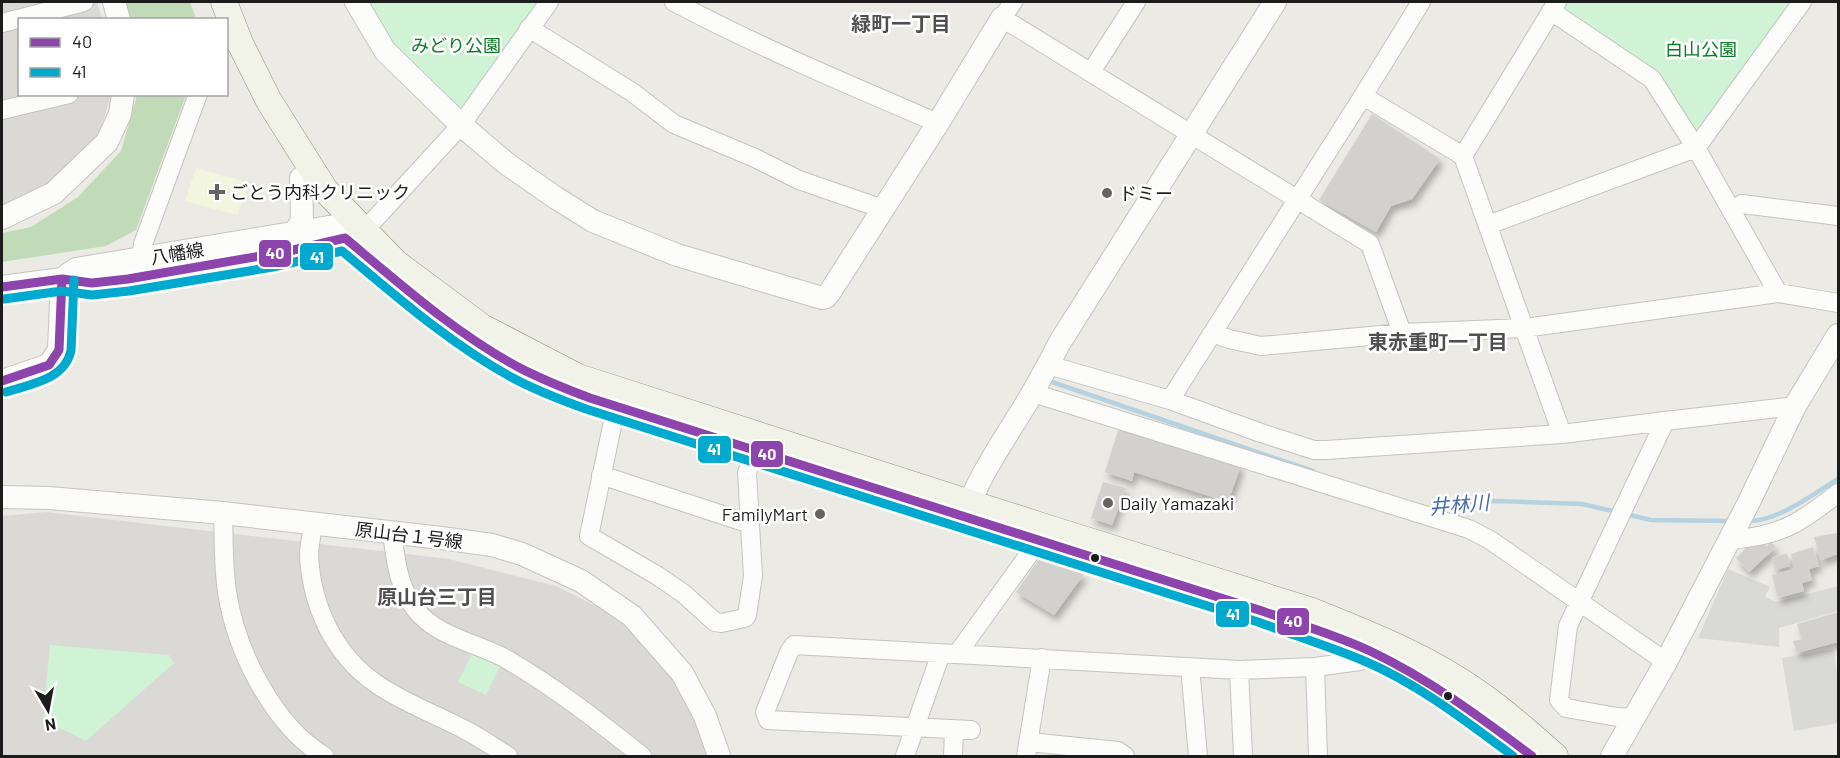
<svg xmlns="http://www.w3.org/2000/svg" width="1840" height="758" viewBox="0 0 1840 758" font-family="Barlow,'Noto Sans JP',sans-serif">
	<defs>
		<filter id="shadow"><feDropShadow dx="3.5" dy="6" stdDeviation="3" flood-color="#0004"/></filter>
	</defs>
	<rect width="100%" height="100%" fill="#ebeae4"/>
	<path fill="#dad9d6" d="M 2,2 L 97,2 L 102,19 L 20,20 L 20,94 L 111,95 L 99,134 L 52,184 L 2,211 Z
		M 46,512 L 449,559 L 556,586 L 598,607 L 639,636 L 671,669 L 711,756 L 2,756 L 2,516 Z"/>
	<path fill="#f3f6de" d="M 196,168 L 250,183 L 237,215 L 185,201 Z"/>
	<path fill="#c1dbb8" d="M 124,2 L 190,2 L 196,19 L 130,19 Z
		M 137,95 L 186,95 L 136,230 L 106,246 L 2,262 L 2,233 L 31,227 L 78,197 L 121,151 Z"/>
	<path fill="#d1f3d5" d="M 367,2 L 542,2 L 464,109 L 459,110 L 394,45 Z
		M 1568,2 L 1795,2 L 1697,137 L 1662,76 L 1561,13 Z
		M 50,645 L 169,655 L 174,663 L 86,741 L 43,720 Z
		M 474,650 L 501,664 L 486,695 L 458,682 Z"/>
	<path fill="#d9d9d6" d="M 1728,569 L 1770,587 L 1765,597 L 1777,602 L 1838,586 L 1838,611 L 1779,628 L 1779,647 L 1698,638 Z
		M 1834,649 L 1838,685 L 1838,723 L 1794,731 L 1782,658 Z"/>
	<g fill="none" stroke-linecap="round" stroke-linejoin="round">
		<path stroke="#b6d2e0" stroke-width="4.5" d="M 1052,382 L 1313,471
			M 1432,510 L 1494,501 L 1582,504 L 1617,512
			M 1625,514 L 1651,520 L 1730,521
			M 1748,521 C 1777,522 1813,494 1838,479"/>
	</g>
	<path fill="#d3d1cd" filter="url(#shadow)" d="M 1372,114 L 1440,159 L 1412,199 L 1391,206 L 1376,232 L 1319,200 Z
		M 1119,427 L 1241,465 L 1228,502 L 1134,472 L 1132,481 L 1105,472 Z
		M 1103,482 L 1126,488 L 1112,525 L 1091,518 Z
		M 1837,533 L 1838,554 L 1821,560 L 1814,537 Z
		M 1771,542 L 1776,547 L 1749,572 L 1736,558 L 1749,545 L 1751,548 L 1755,544 L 1763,543 L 1767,546 Z
		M 1813,547 L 1819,566 L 1809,569 L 1812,580 L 1802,583 L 1804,591 L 1778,598 L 1772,575 L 1795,569 L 1791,554 Z
		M 1787,553 L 1790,566 L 1775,570 L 1772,558 Z
		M 1039,559 L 1084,574 L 1054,615 L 1016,592 Z
		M 1838,612 L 1838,642 L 1797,653 L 1793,641 L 1802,639 L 1797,624 Z"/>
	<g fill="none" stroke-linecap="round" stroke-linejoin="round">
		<defs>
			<path id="minor" d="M 674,2 C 759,47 849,85 938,123
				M 1013,2 L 1002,18 L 1370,244 L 1402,333 L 1524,328 L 1562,434 L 1665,421 L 1568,626 L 1559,700 L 1566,708 L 1617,717 L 1636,718
				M 1551,11 L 1652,79 L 1696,148 L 1778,293
				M 2,23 L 84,2
				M 529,28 L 632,92 L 674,124 L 755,158 L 799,180 L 883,209
				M 1091,72 L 1136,2
				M 1363,96 L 1421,2
				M 2,110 L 69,94
				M 1463,156 L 1524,328 L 1778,293 L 1838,303
				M 1731,211 L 1742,204 L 1838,216
				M 1488,225 L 1696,148 L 1802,2
				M 364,231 L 461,125 L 549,2
				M 141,258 L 143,244 L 198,94
				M 62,279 L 70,281 L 93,283 L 309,249 L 345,238 L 360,228
				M 1213,333 L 1229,339 L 1261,346 L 1402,333
				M 1048,365 L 1170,400 L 1363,96 L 1463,156 L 1557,2
				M 622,391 L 616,407 L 589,536 L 658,576 L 684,594 L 715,622 L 721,623 L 745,618 L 747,615 L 753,576 L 747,473 L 755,451
				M 1033,393 L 1469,529 L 1490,540 L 1666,662
				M 1170,400 L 1261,433 L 1314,450 L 1326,450 L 1562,434
				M 1665,421 L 1795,406
				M 601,475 L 750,524
				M 223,513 C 224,539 223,566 227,591 C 235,649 273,725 324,756
				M 313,524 C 312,534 309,545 309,556 C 312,606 333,653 375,683 C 403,703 438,715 469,732 C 482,739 495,748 508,756
				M 392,533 C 396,561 398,587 416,610 C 438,638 479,643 508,660 C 556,688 599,722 642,756
				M 1729,540 C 1780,536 1799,524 1838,493
				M 957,654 L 1048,528
				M 1190,667 L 1198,756
				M 1315,667 L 1318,756
				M 1239,670 L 1243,756
				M 971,730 L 768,720 L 765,712 L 789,652 L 794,645 L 1239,670 L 1315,667 L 1360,661 L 1378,638
				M 1029,742 L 1118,751 L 1125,756
				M 905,756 L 941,653
				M 953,756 L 954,730
				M 1026,756 L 1042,658"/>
			<path id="tertiary" d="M 114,2 L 119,20
				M 356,2 L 385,51 L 461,125 L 507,164 L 556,198 L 593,221 L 677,255 L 822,298 L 826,297 L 830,292 L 938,123 L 1002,18
				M 2,218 L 54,193 L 107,142 L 120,114 L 123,94
				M 294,233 L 302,221 L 301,178
				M 2,287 L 62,279 L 76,269 L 335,226 L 352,219
				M 2,381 L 49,365 L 59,350 L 62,279
				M 2,497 L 49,498 L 223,513 L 441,538 L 492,545 L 522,554 L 581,581 L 632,616 L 682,673 L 705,716 L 719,756
				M 964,518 C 976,481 999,448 1019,415 C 1034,392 1047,367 1060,342 L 1275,2
				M 1612,756 L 1666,662 L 1748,504 L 1795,406 L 1838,335"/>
			<path id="secondary" d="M 224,2 L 240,43 L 269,101 L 325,190 L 396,263 L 482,327 L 578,377 L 1048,528 L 1312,611 C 1370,634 1430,658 1481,695 C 1507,713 1531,735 1555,756
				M 1440,690 L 1466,706 L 1518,745"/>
		</defs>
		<use href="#minor" stroke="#c3c3c0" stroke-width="20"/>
		<use href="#tertiary" stroke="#c3c3c0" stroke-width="24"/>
		<use href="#secondary" stroke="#90957c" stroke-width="27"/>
		<use href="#minor" stroke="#fcfcfb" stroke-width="18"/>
		<use href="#tertiary" stroke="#fcfcfb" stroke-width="22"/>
		<use href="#secondary" stroke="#f1f2e8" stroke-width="26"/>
		<defs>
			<path id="bus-1" d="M 2,287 L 62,279 L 92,283 L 128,279 L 289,251 L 345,238 C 400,284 455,333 518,367 C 541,379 566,389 590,398 L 1262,611 C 1298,624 1336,635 1370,651 C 1429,679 1480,717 1532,756
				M 2,381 L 49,365 L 59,350 L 62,279"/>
			<path id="bus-2" d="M 4,299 L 62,291 L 92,295 L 129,291 L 273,267 L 342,251 C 396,296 449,343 511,377 C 535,390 561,400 586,409 L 1258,622 C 1293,635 1328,646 1362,660 C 1417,683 1466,721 1513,756
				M 6,392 C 31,384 64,380 71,351 L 74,280"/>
		</defs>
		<use href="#bus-1" stroke="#fff" stroke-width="14"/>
		<use href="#bus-2" stroke="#fff" stroke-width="14"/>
		<use href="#bus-1" stroke="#8e44ad" stroke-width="9"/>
		<use href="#bus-2" stroke="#00a9ce" stroke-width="9"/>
	</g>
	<g fill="#646462" stroke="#fff" stroke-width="2">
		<path d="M214 183h6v6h6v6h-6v6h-6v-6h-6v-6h6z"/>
		<circle cx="1107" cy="193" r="6"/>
		<circle cx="1108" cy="503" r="6"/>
		<circle cx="820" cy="514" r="6"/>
	</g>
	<g fill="#1c1c1c" stroke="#fff" stroke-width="2">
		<circle cx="1095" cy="558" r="5"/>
		<circle cx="1448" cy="696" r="5"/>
	</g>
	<g text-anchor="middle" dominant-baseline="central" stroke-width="5" stroke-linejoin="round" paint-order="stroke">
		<g font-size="18" fill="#077d21" stroke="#fff">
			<text x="456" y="45">みどり公園</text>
			<text x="1701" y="49">白山公園</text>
		</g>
		<g font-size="18" fill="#1c1c1c" stroke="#fff" text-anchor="start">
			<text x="230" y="192">ごとう内科クリニック</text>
			<text x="1119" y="193">ドミー</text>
			<text x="1120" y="503">Daily Yamazaki</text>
			<text x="808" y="514" text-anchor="end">FamilyMart</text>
		</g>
		<g font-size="18" fill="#1c1c1c" stroke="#fff">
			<text transform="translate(177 253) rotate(-9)">八幡線</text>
			<text transform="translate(409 535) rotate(7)">原山台１号線</text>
		</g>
		<g font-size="20" font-weight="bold" fill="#4f4f4f" stroke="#fff">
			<text x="901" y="23">緑町一丁目</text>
			<text x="1438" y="341">東赤重町一丁目</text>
			<text x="437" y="596">原山台三丁目</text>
		</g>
		<g font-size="20" font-style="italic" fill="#466cae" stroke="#fff">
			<text transform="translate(1459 504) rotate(-5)">井林川</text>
		</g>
	</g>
	<g stroke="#fff" stroke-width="2">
		<rect x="258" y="239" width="34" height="29" rx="6" fill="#8e44ad"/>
		<rect x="299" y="242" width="35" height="29" rx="6" fill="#00a9ce"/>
		<rect x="697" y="435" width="35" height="29" rx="6" fill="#00a9ce"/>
		<rect x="750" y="440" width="34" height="28" rx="6" fill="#8e44ad"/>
		<rect x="1215" y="600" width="35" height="28" rx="6" fill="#00a9ce"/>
		<rect x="1276" y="607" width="34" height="29" rx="6" fill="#8e44ad"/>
	</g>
	<g font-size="16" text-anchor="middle" font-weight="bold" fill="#fff">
		<text x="275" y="259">40</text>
		<text x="317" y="263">41</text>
		<text x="714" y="455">41</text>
		<text x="767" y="460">40</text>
		<text x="1233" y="620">41</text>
		<text x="1293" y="627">40</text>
	</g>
	<rect width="1840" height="758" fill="none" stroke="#1c1c1c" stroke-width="6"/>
	<rect x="18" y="18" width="210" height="78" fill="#ffffff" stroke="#a4a4a4" stroke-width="1.5"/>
	<rect x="30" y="38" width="30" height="9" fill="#8e44ad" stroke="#a4a4a4" stroke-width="1.5"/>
	<text x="72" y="48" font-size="18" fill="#1c1c1c">40</text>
	<rect x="30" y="68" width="30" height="9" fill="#00a9ce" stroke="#a4a4a4" stroke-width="1.5"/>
	<text x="72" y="78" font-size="18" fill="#1c1c1c">41</text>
	<g transform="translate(48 710) rotate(170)" stroke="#ffffff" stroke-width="4.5" paint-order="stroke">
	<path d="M0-4.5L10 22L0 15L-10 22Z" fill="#1c1c1c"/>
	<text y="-9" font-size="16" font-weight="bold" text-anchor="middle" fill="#1c1c1c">N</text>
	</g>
</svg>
